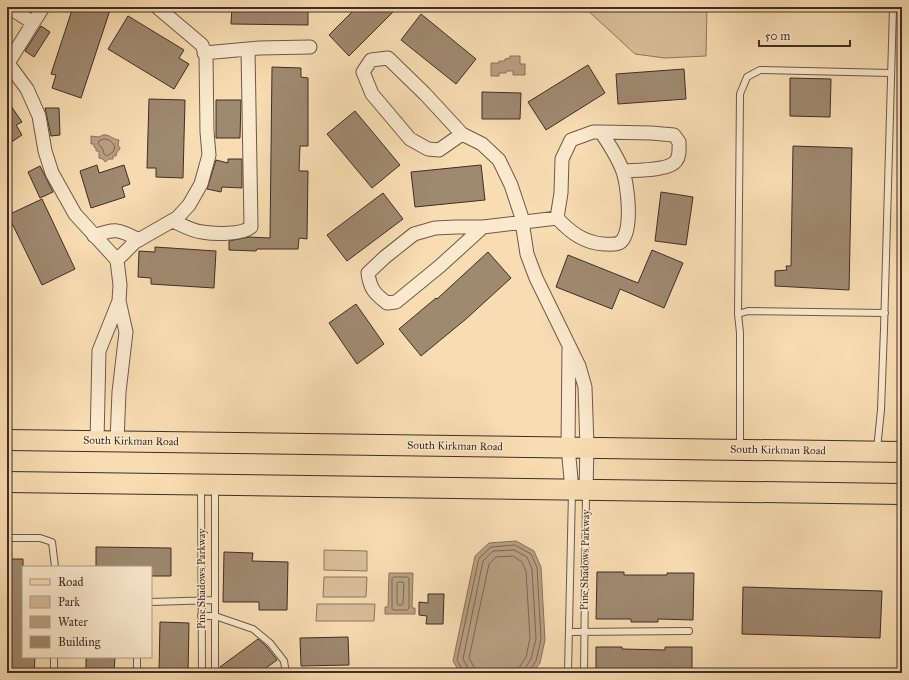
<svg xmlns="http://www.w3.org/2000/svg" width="909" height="680" viewBox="0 0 909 680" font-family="'IM FELL Great Primer',serif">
	<rect width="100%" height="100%" fill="#f8ddb2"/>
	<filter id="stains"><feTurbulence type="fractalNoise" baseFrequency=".005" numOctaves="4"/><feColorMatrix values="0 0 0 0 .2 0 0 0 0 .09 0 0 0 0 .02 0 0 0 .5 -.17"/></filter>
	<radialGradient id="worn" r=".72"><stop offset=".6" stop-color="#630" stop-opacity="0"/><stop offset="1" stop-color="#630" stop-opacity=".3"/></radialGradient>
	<path fill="#d9bf9a" stroke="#8c7660" d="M 584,7 L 707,7 L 706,56 L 665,58 L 635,54 Z
		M 324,550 L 367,551 L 367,571 L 324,570 Z
		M 324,577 L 367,577 L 366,597 L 323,597 Z
		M 317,604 L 375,604 L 374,621 L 316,621 Z"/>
	<path fill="#b9a183" stroke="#88735e" d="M 510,56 L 520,56 L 520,64 L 525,64 L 525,75 L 513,75 L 513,71 L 507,71 L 506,73 L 499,73 L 499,76 L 491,76 L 491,63 L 499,63 L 499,61 L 505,61 L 505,59 L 510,58 Z
		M 103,135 C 109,134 112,139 119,140 L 118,145 L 120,148 L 120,149 L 117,152 L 116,156 L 113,156 L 113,159 L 109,159 L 105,162 L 103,159 L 99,158 L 99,151 L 96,151 L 96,148 L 94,147 L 94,144 L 91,144 L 91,136 L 99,137 Z
		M 516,541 L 534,551 L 541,567 L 545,640 L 540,663 L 532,673 L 460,673 L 453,661 L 475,556 L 489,543 Z
		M 389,573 L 413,573 L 412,608 L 415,608 L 415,614 L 385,614 L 385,607 L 388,607 Z"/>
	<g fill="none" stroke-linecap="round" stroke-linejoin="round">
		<path stroke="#7c6755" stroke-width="1" d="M 104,139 C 110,139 113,143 115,147 L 113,152 L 107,156 L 104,154 L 103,150 L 98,143 L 99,141 Z
			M 394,577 L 407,577 L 409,578 L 409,608 L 407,610 L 393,610 L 392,609 L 392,579 Z
			M 399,582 L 403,582 L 404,584 L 403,603 L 402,605 L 398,605 L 397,603 L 397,583 Z
			M 464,673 L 457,660 L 479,558 L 491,547 L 515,545 L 531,554 L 537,567 L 541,639 L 536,661 L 530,670 L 530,673
			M 469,673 L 468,668 L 463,659 L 483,561 L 493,551 L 514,550 L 527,557 L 532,569 L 536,639 L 531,659 L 526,667 L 525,673
			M 475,673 L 474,667 L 469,658 L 489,564 L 496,557 L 513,556 L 522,562 L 526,571 L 530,638 L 526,657 L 520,666 L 519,673"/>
	</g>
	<path fill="#9f896f" stroke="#3f2d27" d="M 73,7 L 111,7 L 81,98 L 52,88 L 56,75 L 51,74 Z
		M 232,7 L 308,7 L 308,25 L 231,24 Z
		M 357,7 L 398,7 L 349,56 L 329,35 Z
		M 421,14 L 476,59 L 456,84 L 401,40 Z
		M 128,16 L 184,50 L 179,58 L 189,64 L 174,89 L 108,49 Z
		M 41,26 L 50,32 L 34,57 L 25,51 Z
		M 588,65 L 605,93 L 546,130 L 528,102 Z
		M 272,67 L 301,68 L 301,77 L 308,78 L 308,146 L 300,146 L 299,171 L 308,171 L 307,239 L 299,238 L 298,249 L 257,249 L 256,251 L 229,250 L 229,241 L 249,237 L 270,238 Z
		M 684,69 L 686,99 L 618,104 L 616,74 Z
		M 790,78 L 831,79 L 830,117 L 790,116 Z
		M 482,92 L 521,93 L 520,119 L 482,119 Z
		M 149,99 L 185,100 L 183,178 L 156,177 L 156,168 L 147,168 Z
		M 7,100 L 22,122 L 16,125 L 22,135 L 7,145 Z
		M 216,100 L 241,100 L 240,138 L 216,138 Z
		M 45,108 L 59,108 L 60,135 L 51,136 Z
		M 355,111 L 400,165 L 372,188 L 327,134 Z
		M 793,146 L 852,148 L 849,290 L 775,286 L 775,271 L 787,270 L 786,266 L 791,266 Z
		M 228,159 L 242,159 L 242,188 L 222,187 L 221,192 L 207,189 L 216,160 L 228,163 Z
		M 97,165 L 99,173 L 124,165 L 130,184 L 122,187 L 125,197 L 91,208 L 80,171 Z
		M 481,165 L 485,200 L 415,207 L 411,172 Z
		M 40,166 L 53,192 L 40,198 L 28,172 Z
		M 661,192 L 693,197 L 686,245 L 655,241 Z
		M 383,193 L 403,219 L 347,261 L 327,235 Z
		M 42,199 L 75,269 L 42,285 L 8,215 Z
		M 155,247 L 216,251 L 214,288 L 151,284 L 151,278 L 138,277 L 139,251 L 155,252 Z
		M 652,250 L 683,263 L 664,308 L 620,289 L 612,309 L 556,287 L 568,255 L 638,283 Z
		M 488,252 L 511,278 L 466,319 L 421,356 L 399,329 L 436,298 L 437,299 Z
		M 356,304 L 384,344 L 357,364 L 329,323 Z
		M 96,547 L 171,548 L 171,576 L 151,576 L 151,567 L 96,567 Z
		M 224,552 L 253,553 L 252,561 L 288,562 L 287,610 L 259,610 L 259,602 L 223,602 Z
		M 7,559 L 23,559 L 23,657 L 35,657 L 34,673 L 7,673 Z
		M 597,572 L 624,572 L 624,575 L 667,575 L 667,573 L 694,573 L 693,620 L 658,619 L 658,622 L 631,622 L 631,619 L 596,619 Z
		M 743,587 L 882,591 L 880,638 L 742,634 Z
		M 428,594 L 444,594 L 443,624 L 426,624 L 427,616 L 419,615 L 419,602 L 428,603 Z
		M 160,622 L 189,623 L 188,673 L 159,673 Z
		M 348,637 L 349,665 L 301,666 L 300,638 Z
		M 258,639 L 266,646 L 277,660 L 259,673 L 224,673 L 220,667 Z
		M 596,647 L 622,647 L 622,649 L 665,650 L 665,647 L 692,647 L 692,673 L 596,673 Z
		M 86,657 L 115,657 L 114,673 L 86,673 Z"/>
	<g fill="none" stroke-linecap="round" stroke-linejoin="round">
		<defs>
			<path id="lane" d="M 738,314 L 740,94 L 747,77 L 760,70 L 891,73
				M 740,448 L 740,333 L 738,314 L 748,311 L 885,313
				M 877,449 L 881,410 L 884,329 L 893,7
				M 215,487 L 215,673
				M 201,488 L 202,673
				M 7,538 L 40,538 L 52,542 L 55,567
				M 151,602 L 215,600
				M 201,616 L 215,616 L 253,629 L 270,643 L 284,661 L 286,673
				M 570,632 L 689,631
				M 54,673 L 54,657
				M 137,673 L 137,657
				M 568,673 L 572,491
				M 584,673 L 586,493"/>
			<path id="street" d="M 8,7 L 32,22
				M 204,53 L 259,48 L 310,47
				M 7,63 L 10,66 L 27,89 L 39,116 L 45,151 L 52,173 L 75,214 L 117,260 L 120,285 L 119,301 L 126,332 L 119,392 L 117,441
				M 8,63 L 43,7
				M 462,134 L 439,150 L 428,149 L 410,139 L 372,94 L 363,72 L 371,60 L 388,58 L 425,94 L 462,134 L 482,144 L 499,160 L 511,185 L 521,215 L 527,254 L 536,278 L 579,366 L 585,387 L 587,447 L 586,490
				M 557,218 C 570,232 584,243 604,244 C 609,244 615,245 619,243 C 634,235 628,183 622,169 C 617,156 609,144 601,132
				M 173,221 C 182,225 192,231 202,232 C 214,234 242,235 251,227 L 248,49
				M 483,227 L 440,266 L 396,302 L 387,303 C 375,294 370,289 368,273 L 385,257 L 414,234 L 435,228 L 456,227 L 483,227 L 557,218 L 561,193 L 562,159 L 571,140 L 593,132 L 601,132 L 651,133 L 674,135 L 679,142 C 679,149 680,156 676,161 C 669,171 635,170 623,171
				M 94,236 C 115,228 119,229 139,240
				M 117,260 L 135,242 L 177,218 L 189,205 L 201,184 L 209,155 L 207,132 L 206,56 L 202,45 L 157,7
				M 569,348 L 568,447 L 572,490
				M 97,441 L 99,351 L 119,301"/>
			<path id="primary" d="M 7,440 L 902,452
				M 7,482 L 902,494"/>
		</defs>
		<use href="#lane" stroke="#6d594a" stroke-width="8"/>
		<use href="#street" stroke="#6d594a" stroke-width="15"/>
		<use href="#primary" stroke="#3f2d27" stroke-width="22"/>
		<use href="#lane" stroke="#fae9cd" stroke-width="6"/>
		<use href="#street" stroke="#fae9cd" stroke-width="13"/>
		<use href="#primary" stroke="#f8ddb2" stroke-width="20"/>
	</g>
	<g text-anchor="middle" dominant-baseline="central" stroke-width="3" stroke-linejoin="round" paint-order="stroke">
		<g font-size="11" fill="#3f2d27" stroke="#fae9cd">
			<text transform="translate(131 441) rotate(1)">South Kirkman Road</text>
			<text transform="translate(455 446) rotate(1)">South Kirkman Road</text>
			<text transform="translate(778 450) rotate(1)">South Kirkman Road</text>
			<text transform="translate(585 560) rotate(-89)">Pine Shadows Parkway</text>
			<text transform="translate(201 579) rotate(-90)">Pine Shadows Parkway</text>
		</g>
	</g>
	<rect width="909" height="680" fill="none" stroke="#f8ddb2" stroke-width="24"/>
	<rect x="8" y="8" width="893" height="664" fill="none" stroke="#3f2d27" stroke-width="2"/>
	<rect x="12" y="12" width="885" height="656" fill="none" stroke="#3f2d27"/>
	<rect x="22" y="566" width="130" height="92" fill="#fae9cd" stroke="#af9e8b"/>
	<rect x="30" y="579" width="20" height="6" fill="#f8ddb2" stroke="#af9e8b"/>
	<text x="58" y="586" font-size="12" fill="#3f2d27">Road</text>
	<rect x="30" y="596" width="20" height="12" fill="#d9bf9a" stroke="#af9e8b"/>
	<text x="58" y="606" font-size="12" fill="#3f2d27">Park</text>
	<rect x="30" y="616" width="20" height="12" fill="#b9a183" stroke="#af9e8b"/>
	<text x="58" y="626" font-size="12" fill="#3f2d27">Water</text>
	<rect x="30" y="636" width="20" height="12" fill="#9f896f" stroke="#af9e8b"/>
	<text x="58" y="646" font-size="12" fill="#3f2d27">Building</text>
	<path d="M759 40v6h91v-6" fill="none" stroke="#3f2d27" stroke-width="2"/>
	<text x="765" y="40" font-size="12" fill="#3f2d27" stroke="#fae9cd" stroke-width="3" paint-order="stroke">50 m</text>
	<rect width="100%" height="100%" filter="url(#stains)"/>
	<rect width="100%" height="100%" fill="url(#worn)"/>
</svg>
